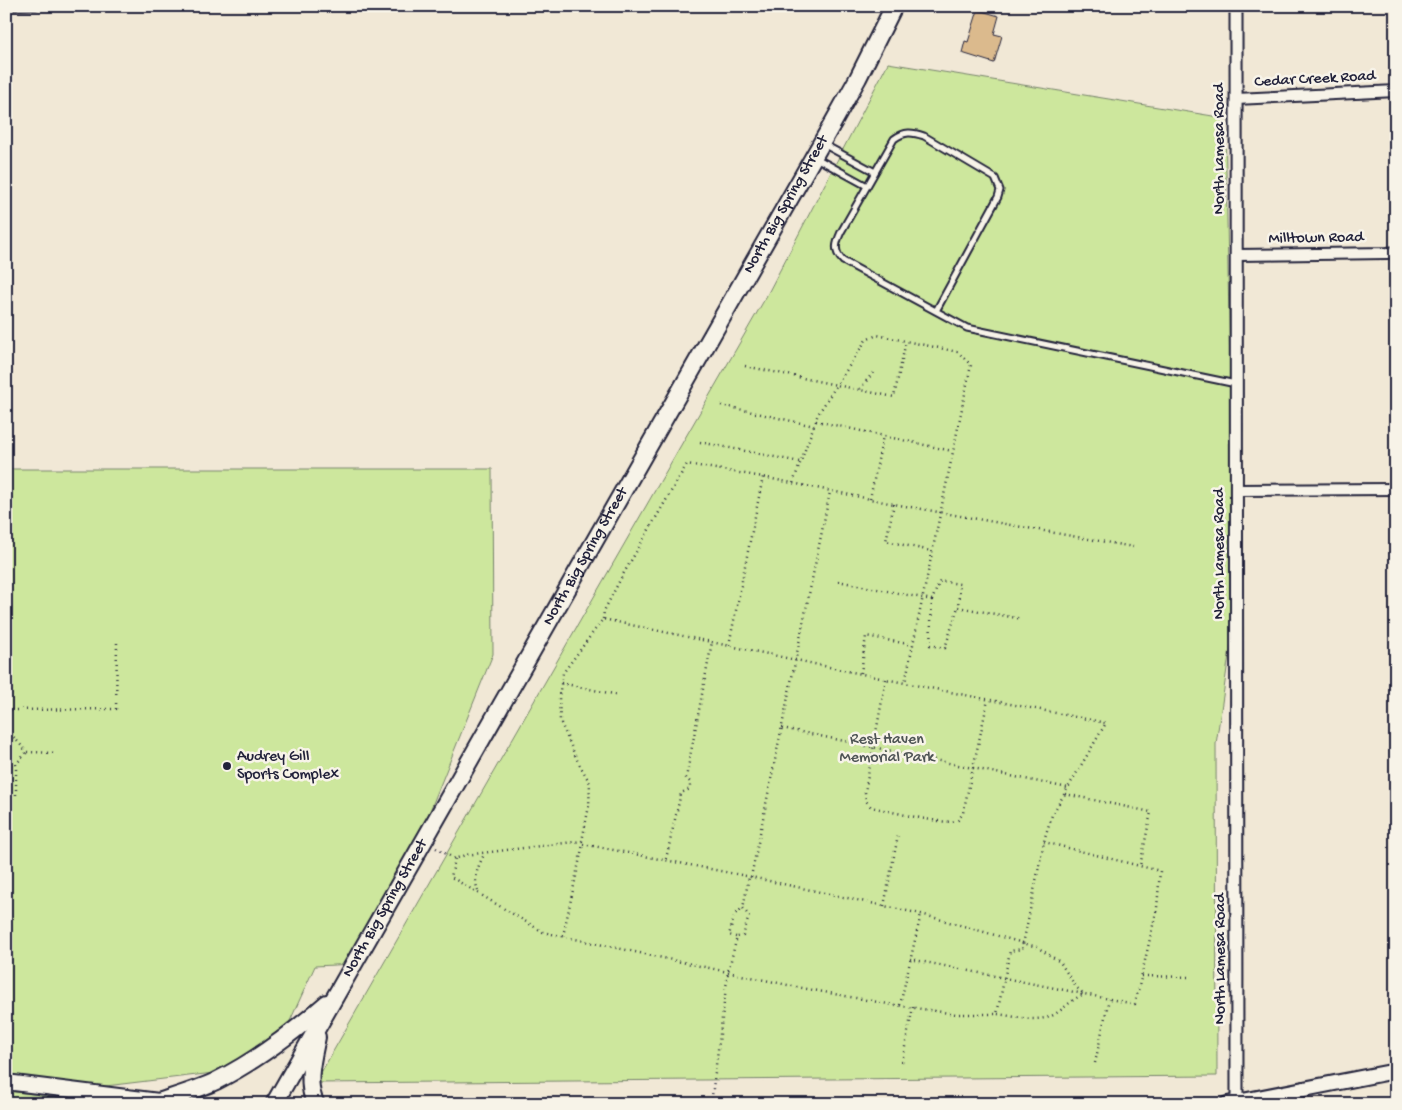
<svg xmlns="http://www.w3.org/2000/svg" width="1402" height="1110" viewBox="0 0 1402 1110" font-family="'Gochi Hand',sans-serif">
	<rect width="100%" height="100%" fill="#f1e8d6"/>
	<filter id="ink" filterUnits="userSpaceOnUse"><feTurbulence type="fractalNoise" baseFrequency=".02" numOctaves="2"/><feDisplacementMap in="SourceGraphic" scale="10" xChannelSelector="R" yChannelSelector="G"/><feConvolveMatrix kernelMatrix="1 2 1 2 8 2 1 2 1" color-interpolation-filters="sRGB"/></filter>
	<g filter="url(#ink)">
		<path fill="#cde79d" stroke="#78846c" d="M 888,63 L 1225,118 L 1232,474 L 1231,641 L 1216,744 L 1217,1076 L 315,1083 L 766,297 Z
			M 6,469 L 492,469 L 493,654 L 403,878 L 354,964 L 315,966 L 290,1021 L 230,1071 L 89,1088 L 93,1087 L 6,1074 Z
			M 6,1091 L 123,1104 L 6,1104 Z"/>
		<path fill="#dbba8d" stroke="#22223b" d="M 978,10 L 999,16 L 994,34 L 1002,36 L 994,63 L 962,53 L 965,41 L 968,42 Z"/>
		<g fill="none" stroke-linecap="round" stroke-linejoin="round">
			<defs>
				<path id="service" d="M 6,7 L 36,6
					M 823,144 L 875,172
					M 816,158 L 867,186
					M 936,311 L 998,197 L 1000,190 L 995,178 L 924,136 C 912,132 905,131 894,139 L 841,232 C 836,243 833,251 843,261 L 967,328 L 1236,384"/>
				<path id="minor" d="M 1236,99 L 1396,91
					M 1236,255 L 1387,253 L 1396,252
					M 1236,490 L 1396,489"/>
				<path id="tertiary" d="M 1236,6 L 1237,1102"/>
				<path id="secondary" d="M 6,1082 L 183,1104
					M 1227,1104 L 1396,1071"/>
				<g id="trunk">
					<path d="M 161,1101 C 179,1095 199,1089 216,1081 C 256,1061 294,1032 327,1003"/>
					<path id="s1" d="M 274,1104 L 834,121 L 858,78 L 894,6"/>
					<path d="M 316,1104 C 305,1085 313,1057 317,1037"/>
				</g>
			</defs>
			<use href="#service" stroke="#22223b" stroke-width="9"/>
			<use href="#minor" stroke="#22223b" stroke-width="14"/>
			<use href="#tertiary" stroke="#22223b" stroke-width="15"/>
			<use href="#secondary" stroke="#22223b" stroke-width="18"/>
			<use href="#trunk" stroke="#22223b" stroke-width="20"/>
			<path stroke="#22223b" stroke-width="2.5" stroke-dasharray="1 4" stroke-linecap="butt" d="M 745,366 L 894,397 L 906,341
				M 860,389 L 875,370
				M 721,405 L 814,426
				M 816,421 L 952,451
				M 700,442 L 800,462
				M 793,483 L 818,414 L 866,340 L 877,335 L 958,352 L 971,365 L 905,683
				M 870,499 L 883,436
				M 894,504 L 886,541 L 931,551
				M 838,581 L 932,600 L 940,581 L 960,584 L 958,607 L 1022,619
				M 932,600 L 930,645 L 945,648 L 958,607
				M 603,619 L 604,611 L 621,578 L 687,464 L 763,477 L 894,504 L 1133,547
				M 729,645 L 763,477
				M 861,673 L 866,636 L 913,645
				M 886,679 L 865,792 L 866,801 L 871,807 C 886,810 948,827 958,820 C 960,818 961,816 963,813 L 988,700
				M 561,683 L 618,695
				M 6,710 L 116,709 L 117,642
				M 782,728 L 1068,788
				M 6,732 L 9,732 L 27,752 L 57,753
				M 6,765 L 16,765
				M 1065,794 L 1151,812 L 1140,866
				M 16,795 L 16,764 L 27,752
				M 583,844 L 751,877 L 921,914 L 1037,947 L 1060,962 L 1076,987 L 1084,994 L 1135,1004 L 1157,908 L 1160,871 L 1044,842
				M 436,848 L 455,859 L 465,855 L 582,841 L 589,806 L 590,783 L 578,762 L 560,721 L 559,696 L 563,673 L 603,619 L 890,680 L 1106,723 L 1052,815 L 1045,837 L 1022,949 L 1010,951 L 997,1014 L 956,1014 L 888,1004 L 797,987 L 543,932 L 451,877 L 455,859
				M 666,859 L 681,793 L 690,789 L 690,782 L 686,778 L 712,642
				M 751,877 L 830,492
				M 478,891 C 473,877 478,866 485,853
				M 884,906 L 898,836
				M 563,936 L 583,844
				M 736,937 L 729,935 L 735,914 L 743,908
				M 910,959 L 1084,994 C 1072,999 1065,1008 1055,1014 C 1039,1024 1015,1016 997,1014
				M 1142,976 L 1191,977
				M 900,1005 L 921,914
				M 902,1062 L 913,1007
				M 1095,1063 L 1109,999
				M 711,1104 L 728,972 L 737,937 L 743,936 L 749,916 L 743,908 L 749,877"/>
			<use href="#service" stroke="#f7f3e8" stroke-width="5"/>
			<use href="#minor" stroke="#f7f3e8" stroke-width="10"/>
			<use href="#tertiary" stroke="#f7f3e8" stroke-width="11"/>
			<use href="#secondary" stroke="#f7f3e8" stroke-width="14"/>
			<use href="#trunk" stroke="#f7f3e8" stroke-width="16"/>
		</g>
	</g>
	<circle fill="#22223b" stroke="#f7f3e8" stroke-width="2" cx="227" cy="766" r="5"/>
	<g text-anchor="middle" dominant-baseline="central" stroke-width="5" stroke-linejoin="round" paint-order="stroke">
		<g font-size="16" fill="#22223b" stroke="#f7f3e8">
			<text transform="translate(1315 80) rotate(-3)">Cedar Creek Road</text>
			<text transform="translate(1220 149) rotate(-90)">North Lamesa Road</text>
			<text stroke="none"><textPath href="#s1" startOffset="1035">North Big Spring Street</textPath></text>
			<text transform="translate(1316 239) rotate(-1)">Milltown Road</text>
			<text transform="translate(1220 554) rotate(-90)">North Lamesa Road</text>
			<text stroke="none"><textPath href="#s1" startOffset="630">North Big Spring Street</textPath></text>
			<text stroke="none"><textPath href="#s1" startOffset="225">North Big Spring Street</textPath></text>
			<text transform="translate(1221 959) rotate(-90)">North Lamesa Road</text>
		</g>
		<g font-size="16" fill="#4d5354" stroke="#f7f3e8">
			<text x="887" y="740">Rest Haven<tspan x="887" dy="18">Memorial Park</tspan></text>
		</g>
		<g font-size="16" fill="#22223b" stroke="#f7f3e8" text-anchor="start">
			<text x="237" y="757">Audrey Gill<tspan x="237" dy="18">Sports Complex</tspan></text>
		</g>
	</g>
	<rect width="1402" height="1110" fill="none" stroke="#f7f3e8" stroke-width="25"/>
	<rect x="12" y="12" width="1377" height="1085" fill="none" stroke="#22223b" stroke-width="2" filter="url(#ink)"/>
</svg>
